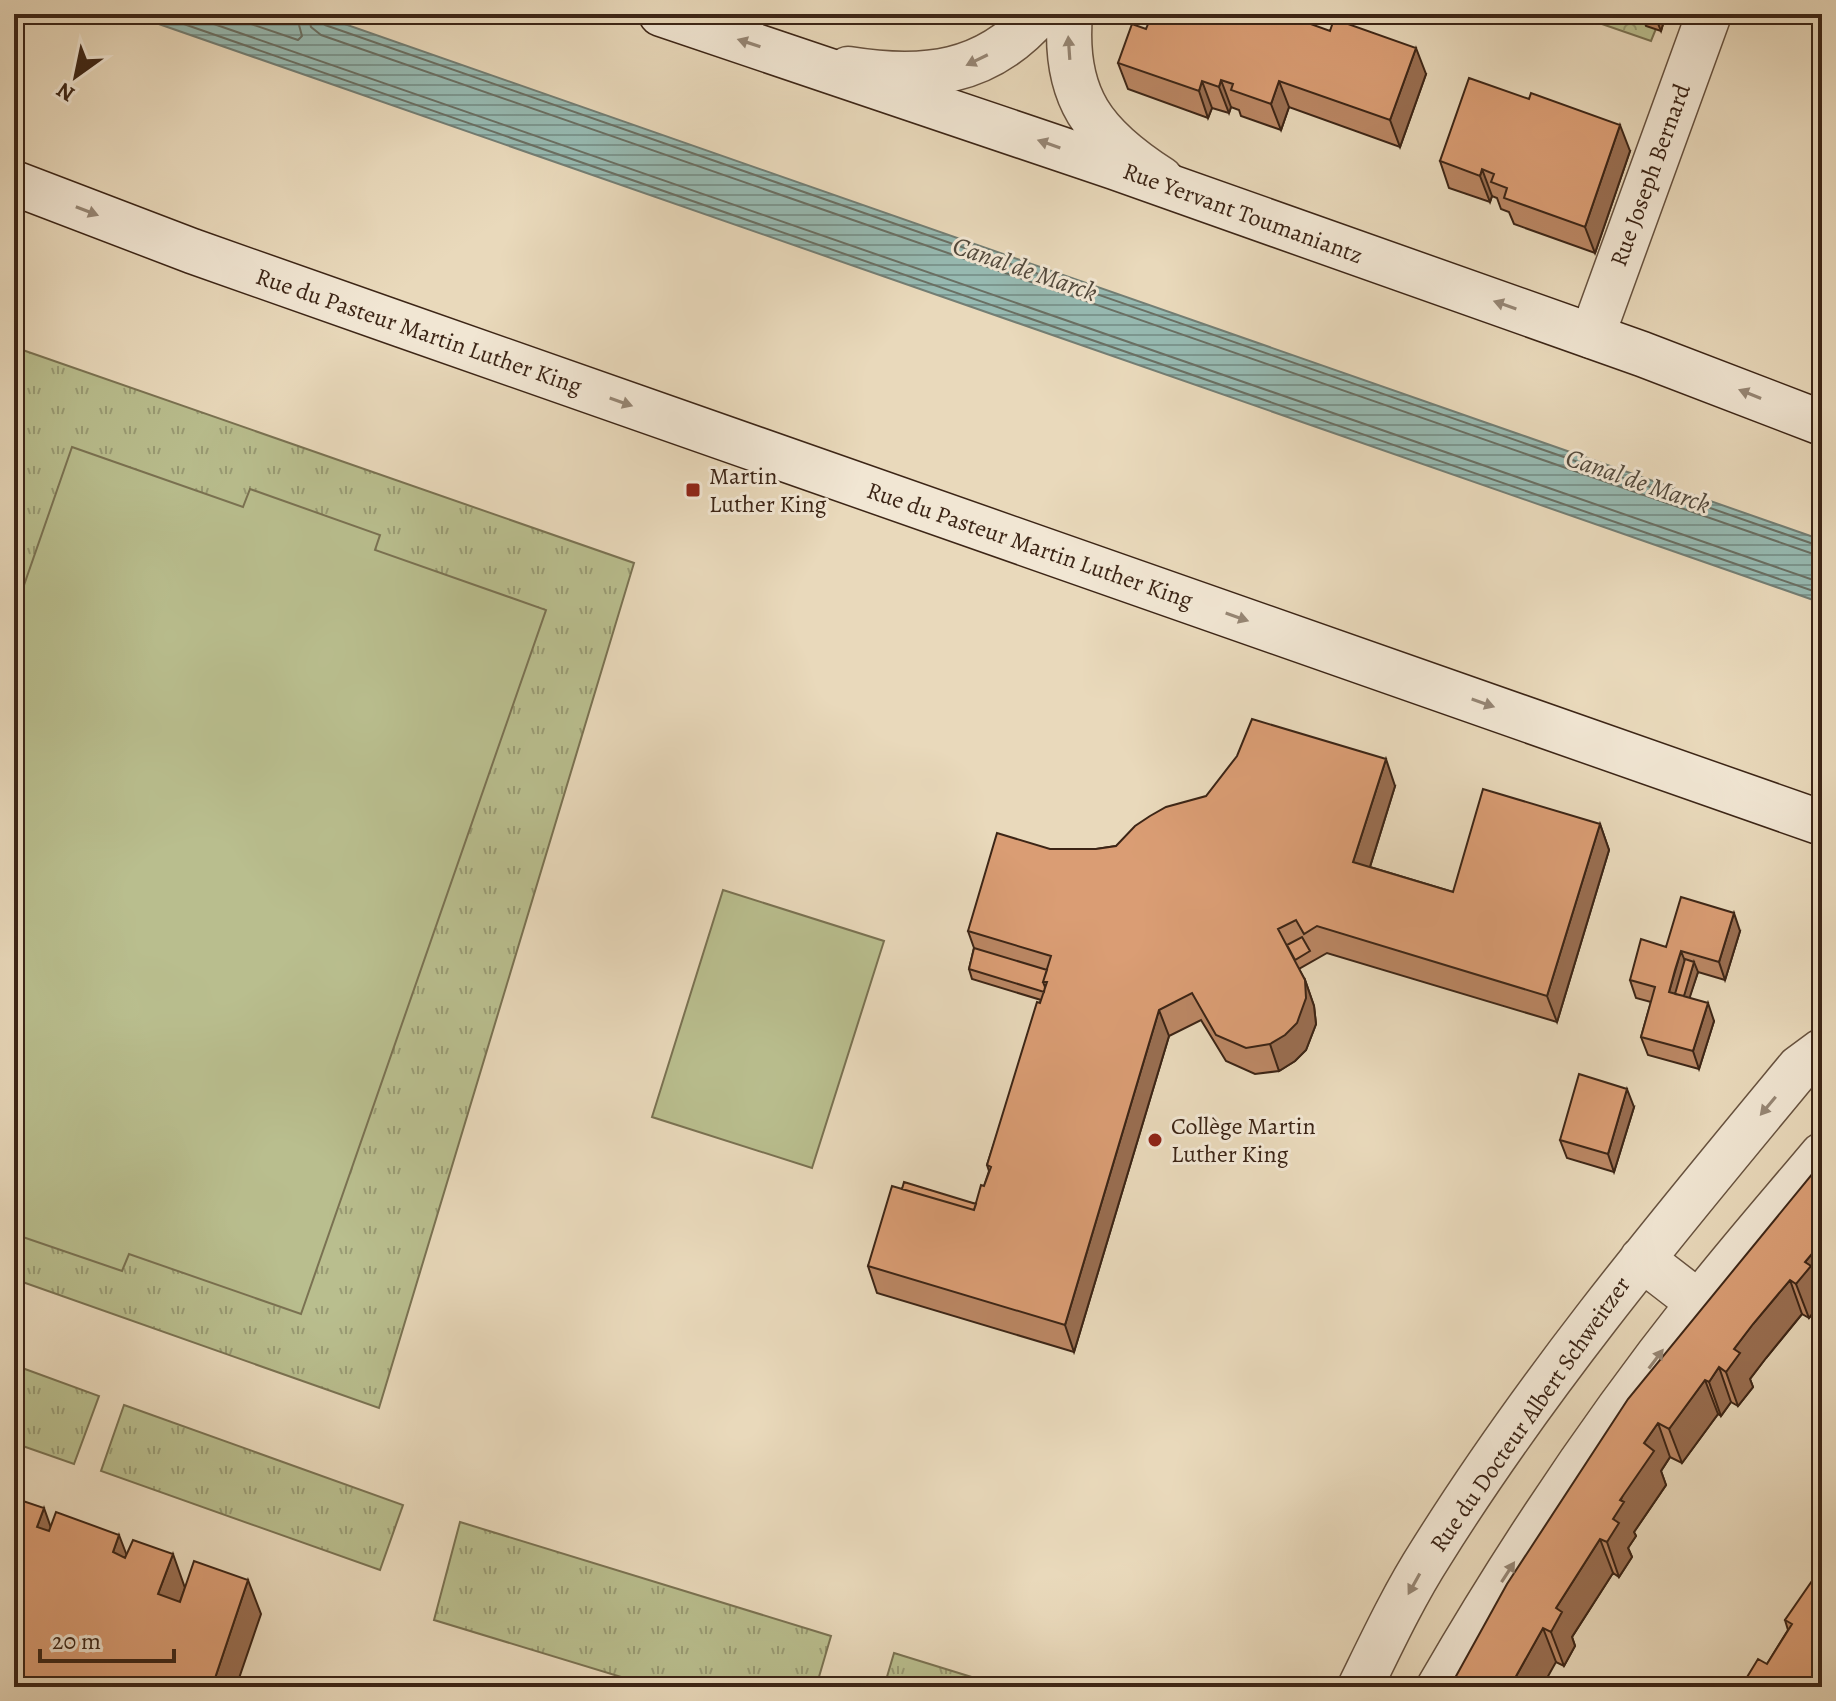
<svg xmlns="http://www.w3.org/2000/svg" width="1836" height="1701" viewBox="0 0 1836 1701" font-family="Alegreya,serif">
	<defs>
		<pattern id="grass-tufts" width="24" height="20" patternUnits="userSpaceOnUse" patternTransform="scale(2)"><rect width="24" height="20" fill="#b9be8e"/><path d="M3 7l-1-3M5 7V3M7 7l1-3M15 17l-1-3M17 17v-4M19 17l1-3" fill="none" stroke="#989a73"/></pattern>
		<pattern id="park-crowns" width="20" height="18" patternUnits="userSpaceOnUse" patternTransform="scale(2)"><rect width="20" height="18" fill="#b9be8e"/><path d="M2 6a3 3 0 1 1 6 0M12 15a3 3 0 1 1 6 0" fill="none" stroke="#989a73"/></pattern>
		<pattern id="water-rules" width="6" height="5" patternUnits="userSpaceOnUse" patternTransform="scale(2)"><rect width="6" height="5" fill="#97bab2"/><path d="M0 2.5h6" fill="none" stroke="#7c9790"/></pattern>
	</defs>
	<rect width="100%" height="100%" fill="#e9d9bb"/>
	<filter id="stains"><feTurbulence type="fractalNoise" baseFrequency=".0025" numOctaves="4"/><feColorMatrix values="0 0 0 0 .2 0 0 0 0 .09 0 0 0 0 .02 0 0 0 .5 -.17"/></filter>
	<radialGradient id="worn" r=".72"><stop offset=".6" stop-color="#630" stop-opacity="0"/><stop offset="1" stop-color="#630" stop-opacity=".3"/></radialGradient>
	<path fill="url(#grass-tufts)" stroke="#7a7252" stroke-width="2" d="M 14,347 L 634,563 L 379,1408 L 14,1279 Z
		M 14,1365 L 99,1396 L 74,1464 L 14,1443 Z
		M 124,1405 L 403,1505 L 380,1570 L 101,1471 Z
		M 460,1522 L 831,1636 L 816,1687 L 654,1687 L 434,1620 Z
		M 894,1653 L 1004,1687 L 884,1687 Z"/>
	<path fill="url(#park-crowns)" stroke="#7a7252" stroke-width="2" d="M 1573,14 L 1662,14 L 1651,41 Z"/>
	<path fill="#b9be8e" stroke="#7a7252" stroke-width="2" d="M 72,447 L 243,507 L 250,489 L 380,535 L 375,550 L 546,610 L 301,1314 L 129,1254 L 122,1271 L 14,1234 L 14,614 Z
		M 723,890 L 884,941 L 812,1168 L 652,1117 Z"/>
	<path fill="url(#water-rules)" stroke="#737e74" stroke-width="2" d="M 130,14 L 316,14 L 1822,540 L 1822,603 Z"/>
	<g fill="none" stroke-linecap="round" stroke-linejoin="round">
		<path stroke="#6a7064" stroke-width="2" d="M 155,14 L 1822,594
			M 185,14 L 1822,583
			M 222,14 L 298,40 L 302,36 L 296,14
			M 308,14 L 311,27 L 321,35 L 1822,557
			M 318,14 L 319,21 L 325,25 L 1822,547"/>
		<defs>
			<path id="street" d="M 1070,14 C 1063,97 1094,136 1161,179
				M 848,69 C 923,81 987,75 1039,14
				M 1592,336 L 1709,14
				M 1642,1259 L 1699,1303
				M 1360,1687 C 1382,1642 1404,1595 1431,1553 C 1539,1380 1669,1225 1799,1068 L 1822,1051
				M 1439,1687 C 1516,1554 1602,1425 1698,1304 C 1738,1253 1781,1204 1822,1155"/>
			<path id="secondary" d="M 661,14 L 1114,167 L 1642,354 L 1822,423
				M 14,183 L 192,251 L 402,325 L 1822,823"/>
		</defs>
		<use href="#street" stroke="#67523f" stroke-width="47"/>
		<use href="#secondary" stroke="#3c2516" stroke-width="47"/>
		<use href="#street" stroke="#f1e6d3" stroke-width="44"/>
		<use href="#secondary" stroke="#f1e6d3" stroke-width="44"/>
	</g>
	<path fill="#bb8764" stroke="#3c2516" stroke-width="2" d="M 1644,14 L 1666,14 L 1661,31 L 1646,26 L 1643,17 Z
		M 1146,29 L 1426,74 L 1400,147 L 1289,107 L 1281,130 L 1241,116 L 1239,110 L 1231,107 L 1229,113 L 1212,108 L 1208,118 L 1128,89 L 1118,63 Z
		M 1630,151 L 1595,253 L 1514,224 L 1509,212 L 1501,209 L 1497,198 L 1492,196 L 1490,202 L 1449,188 L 1440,161 Z
		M 1395,786 L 1370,867 L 1453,892 L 1600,824 L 1609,850 L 1557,1022 L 1327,953 L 1299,969 L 1305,980 L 1314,1006 L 1316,1024 L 1306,1050 L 1295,1061 L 1279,1071 L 1255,1074 L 1226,1061 L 1201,1020 L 1169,1036 L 1074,1352 L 877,1293 L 868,1266 L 902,1189 L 976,1204 L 984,1186 L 989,1171 L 987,1165 L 1041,1000 L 972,979 L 969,969 L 974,948 L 968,931 L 1050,849 L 1096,849 L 1116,846 Z
		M 1740,931 L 1725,980 L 1698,972 L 1689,998 L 1714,1021 L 1699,1069 L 1648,1055 L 1641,1037 L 1651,1002 L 1636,998 L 1630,980 L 1666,947 Z
		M 1634,1107 L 1614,1172 L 1567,1158 L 1560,1140 Z
		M 1822,1162 L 1820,1293 L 1822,1302 L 1809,1318 L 1802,1314 L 1766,1358 L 1750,1379 L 1753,1387 L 1738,1406 L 1731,1402 L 1721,1416 L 1718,1414 L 1682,1463 L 1670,1457 L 1661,1471 L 1666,1485 L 1634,1532 L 1636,1536 L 1628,1548 L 1632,1557 L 1619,1577 L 1613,1573 L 1572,1637 L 1575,1646 L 1564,1666 L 1556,1662 L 1450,1687 Z
		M 1822,1582 L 1767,1664 L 1788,1630 L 1785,1620 Z"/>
	<path fill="#996e51" stroke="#3c2516" stroke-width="2" d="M 1660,14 L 1666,14 L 1661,31 L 1657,21 Z
		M 1416,48 L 1426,74 L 1400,147 L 1390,120 Z
		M 1221,80 L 1231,107 L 1229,113 L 1219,87 Z
		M 1202,81 L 1212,108 L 1208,118 L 1199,91 Z
		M 1279,81 L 1289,107 L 1281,130 L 1271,104 Z
		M 1620,125 L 1630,151 L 1595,253 L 1585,227 Z
		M 1482,169 L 1492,196 L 1490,202 L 1480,176 Z
		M 1386,759 L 1395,786 L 1363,889 L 1353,862 Z
		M 1600,824 L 1609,850 L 1557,1022 L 1547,996 Z
		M 1734,913 L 1740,931 L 1725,980 L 1719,962 Z
		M 1681,951 L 1688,969 L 1678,1002 L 1669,992 Z
		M 1694,962 L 1698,972 L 1685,1012 L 1681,1003 Z
		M 1305,980 L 1314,1006 L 1316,1024 L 1306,1050 L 1295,1061 L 1279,1071 L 1270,1044 Z
		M 1708,1003 L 1714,1021 L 1699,1069 L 1693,1051 Z
		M 1159,1010 L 1169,1036 L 1074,1352 L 1065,1325 Z
		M 1627,1089 L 1634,1107 L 1614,1172 L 1608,1154 Z
		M 1822,1242 L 1822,1291 L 1820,1293 L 1822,1302 L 1809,1318 L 1796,1284 L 1805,1262 Z
		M 1790,1280 L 1802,1314 L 1766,1358 L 1750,1379 L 1753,1387 L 1738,1406 L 1726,1372 L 1734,1349 L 1753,1324 Z
		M 1719,1367 L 1731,1402 L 1721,1416 L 1709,1382 Z
		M 1705,1380 L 1718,1414 L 1682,1463 L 1669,1429 Z
		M 1658,1423 L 1670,1457 L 1661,1471 L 1666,1485 L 1634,1532 L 1636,1536 L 1628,1548 L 1632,1557 L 1619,1577 L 1607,1542 L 1613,1519 L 1644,1443 Z
		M 44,1508 L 56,1542 L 37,1527 Z
		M 119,1535 L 132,1569 L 113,1552 Z
		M 1600,1539 L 1613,1573 L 1572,1637 L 1575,1646 L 1564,1666 L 1551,1632 L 1556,1608 Z
		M 173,1554 L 185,1588 L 170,1628 L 158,1594 Z
		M 248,1580 L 261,1614 L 236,1687 L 212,1687 Z
		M 1543,1628 L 1556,1662 L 1542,1687 L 1510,1687 Z
		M 1822,1662 L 1822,1687 L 1806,1687 Z"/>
	<path fill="#da9d74" stroke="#3c2516" stroke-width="2" d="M 1152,14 L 1283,14 L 1330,31 L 1334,19 L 1416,48 L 1390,120 L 1279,81 L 1271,104 L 1231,90 L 1233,84 L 1221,80 L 1219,87 L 1202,81 L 1199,91 L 1118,63 L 1132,24 L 1146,29 Z
		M 1644,14 L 1660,14 L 1657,21 L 1643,17 Z
		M 1469,78 L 1529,99 L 1531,93 L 1620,125 L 1585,227 L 1504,198 L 1507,188 L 1491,182 L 1494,174 L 1482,169 L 1480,176 L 1440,161 Z
		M 1252,719 L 1386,759 L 1353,862 L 1453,892 L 1483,789 L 1600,824 L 1547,996 L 1317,926 L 1304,934 L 1296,920 L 1278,929 L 1305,980 L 1306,998 L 1297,1023 L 1285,1035 L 1270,1044 L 1246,1048 L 1216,1035 L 1192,993 L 1159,1010 L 1065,1325 L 868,1266 L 892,1186 L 974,1210 L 981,1185 L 984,1186 L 991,1167 L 987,1165 L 1037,1002 L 1040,1003 L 1047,982 L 1043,982 L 1051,956 L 968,931 L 997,833 L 1050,849 L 1096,849 L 1116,846 L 1135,826 L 1150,816 L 1166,807 L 1206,796 L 1237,756 Z
		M 1681,897 L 1734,913 L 1719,962 L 1681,951 L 1675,970 L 1669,992 L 1708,1003 L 1693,1051 L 1641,1037 L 1655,987 L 1630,980 L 1641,939 L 1666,947 Z
		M 1302,937 L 1310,951 L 1295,960 L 1287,945 Z
		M 974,948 L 1047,970 L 1043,982 L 1045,987 L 1044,992 L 969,969 Z
		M 1685,959 L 1694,962 L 1684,996 L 1675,994 Z
		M 1579,1074 L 1627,1089 L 1608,1154 L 1560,1140 Z
		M 1822,1162 L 1822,1242 L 1805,1262 L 1811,1266 L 1796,1284 L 1790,1280 L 1753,1324 L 1734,1349 L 1740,1353 L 1726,1372 L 1719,1367 L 1709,1382 L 1705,1380 L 1669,1429 L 1658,1423 L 1644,1443 L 1654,1451 L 1620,1500 L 1624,1502 L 1613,1519 L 1619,1523 L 1607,1542 L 1600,1539 L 1556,1608 L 1562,1612 L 1551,1632 L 1543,1628 L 1510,1687 L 1450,1687 L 1507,1584 L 1628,1399 Z
		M 904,1182 L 976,1204 L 974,1210 L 902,1189 Z
		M 14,1498 L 44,1508 L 37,1527 L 49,1531 L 56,1512 L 119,1535 L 113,1552 L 125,1558 L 133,1540 L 173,1554 L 158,1594 L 180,1602 L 194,1561 L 248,1580 L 212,1687 L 14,1687 Z
		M 1814,1578 L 1822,1582 L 1822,1662 L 1806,1687 L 1741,1687 L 1758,1659 L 1767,1664 L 1792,1624 L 1785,1620 Z"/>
	<defs><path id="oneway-solid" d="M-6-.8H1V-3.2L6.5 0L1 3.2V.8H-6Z" transform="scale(2)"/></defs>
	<g fill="#968674">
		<use href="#oneway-solid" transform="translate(749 43) rotate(-162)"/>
		<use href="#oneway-solid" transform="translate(1069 48) rotate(-94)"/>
		<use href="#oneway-solid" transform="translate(977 60) rotate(154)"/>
		<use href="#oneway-solid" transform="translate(1049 144) rotate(-161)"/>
		<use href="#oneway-solid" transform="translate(87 211) rotate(21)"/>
		<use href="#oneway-solid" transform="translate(1505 305) rotate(-161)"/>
		<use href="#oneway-solid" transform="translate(1750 394) rotate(-158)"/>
		<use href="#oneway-solid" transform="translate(621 402) rotate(19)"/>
		<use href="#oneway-solid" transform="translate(1237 617) rotate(19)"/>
		<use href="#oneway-solid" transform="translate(1483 703) rotate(19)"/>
		<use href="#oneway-solid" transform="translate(1768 1106) rotate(130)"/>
		<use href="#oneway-solid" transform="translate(1656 1359) rotate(-53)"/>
		<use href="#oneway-solid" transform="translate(1508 1572) rotate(-57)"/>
		<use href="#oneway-solid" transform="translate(1414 1584) rotate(119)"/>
	</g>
	<g fill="#8f2418" stroke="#f1e6d3" stroke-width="3">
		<rect x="685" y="482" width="16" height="16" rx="4"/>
		<circle cx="1155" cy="1140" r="8"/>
	</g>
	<g text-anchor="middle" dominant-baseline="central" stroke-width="6" stroke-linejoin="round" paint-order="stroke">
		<g font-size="24" fill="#3c2516" stroke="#f1e6d3">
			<text transform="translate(1650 175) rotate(-70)">Rue Joseph Bernard</text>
			<text transform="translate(1243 213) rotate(20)">Rue Yervant Toumaniantz</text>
			<text transform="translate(419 331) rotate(19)">Rue du Pasteur Martin Luther King</text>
			<text transform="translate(1030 545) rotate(19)">Rue du Pasteur Martin Luther King</text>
			<text transform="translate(1530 1414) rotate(-55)">Rue du Docteur Albert Schweitzer</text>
		</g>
		<g font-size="24" fill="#3c2516" stroke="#f1e6d3" text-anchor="start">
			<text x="709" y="476">Martin<tspan x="709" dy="28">Luther King</tspan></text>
			<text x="1171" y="1126">Collège Martin<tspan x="1171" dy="28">Luther King</tspan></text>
		</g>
		<g font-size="26" font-style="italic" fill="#534a3d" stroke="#f1e6d3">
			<text transform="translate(1025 269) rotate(19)">Canal de Marck</text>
			<text transform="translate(1638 481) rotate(19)">Canal de Marck</text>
		</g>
	</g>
	<rect width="1836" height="1701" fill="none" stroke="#e9d9bb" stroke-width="48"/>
	<rect x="16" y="16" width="1804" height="1669" fill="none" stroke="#3c2516" stroke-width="4"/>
	<rect x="24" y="24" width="1788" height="1653" fill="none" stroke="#3c2516" stroke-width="2"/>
	<g transform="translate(76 76) rotate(213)" stroke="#f1e6d3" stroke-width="6" paint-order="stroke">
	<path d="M0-6L14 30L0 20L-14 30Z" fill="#3c2516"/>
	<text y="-12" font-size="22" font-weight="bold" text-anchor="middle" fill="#3c2516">N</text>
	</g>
	<path d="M40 1649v12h134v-12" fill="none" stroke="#3c2516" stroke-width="4"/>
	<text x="52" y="1649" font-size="24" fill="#3c2516" stroke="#f1e6d3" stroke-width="6" paint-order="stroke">20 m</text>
	<rect width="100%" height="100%" filter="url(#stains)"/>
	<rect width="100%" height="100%" fill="url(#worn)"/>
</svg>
